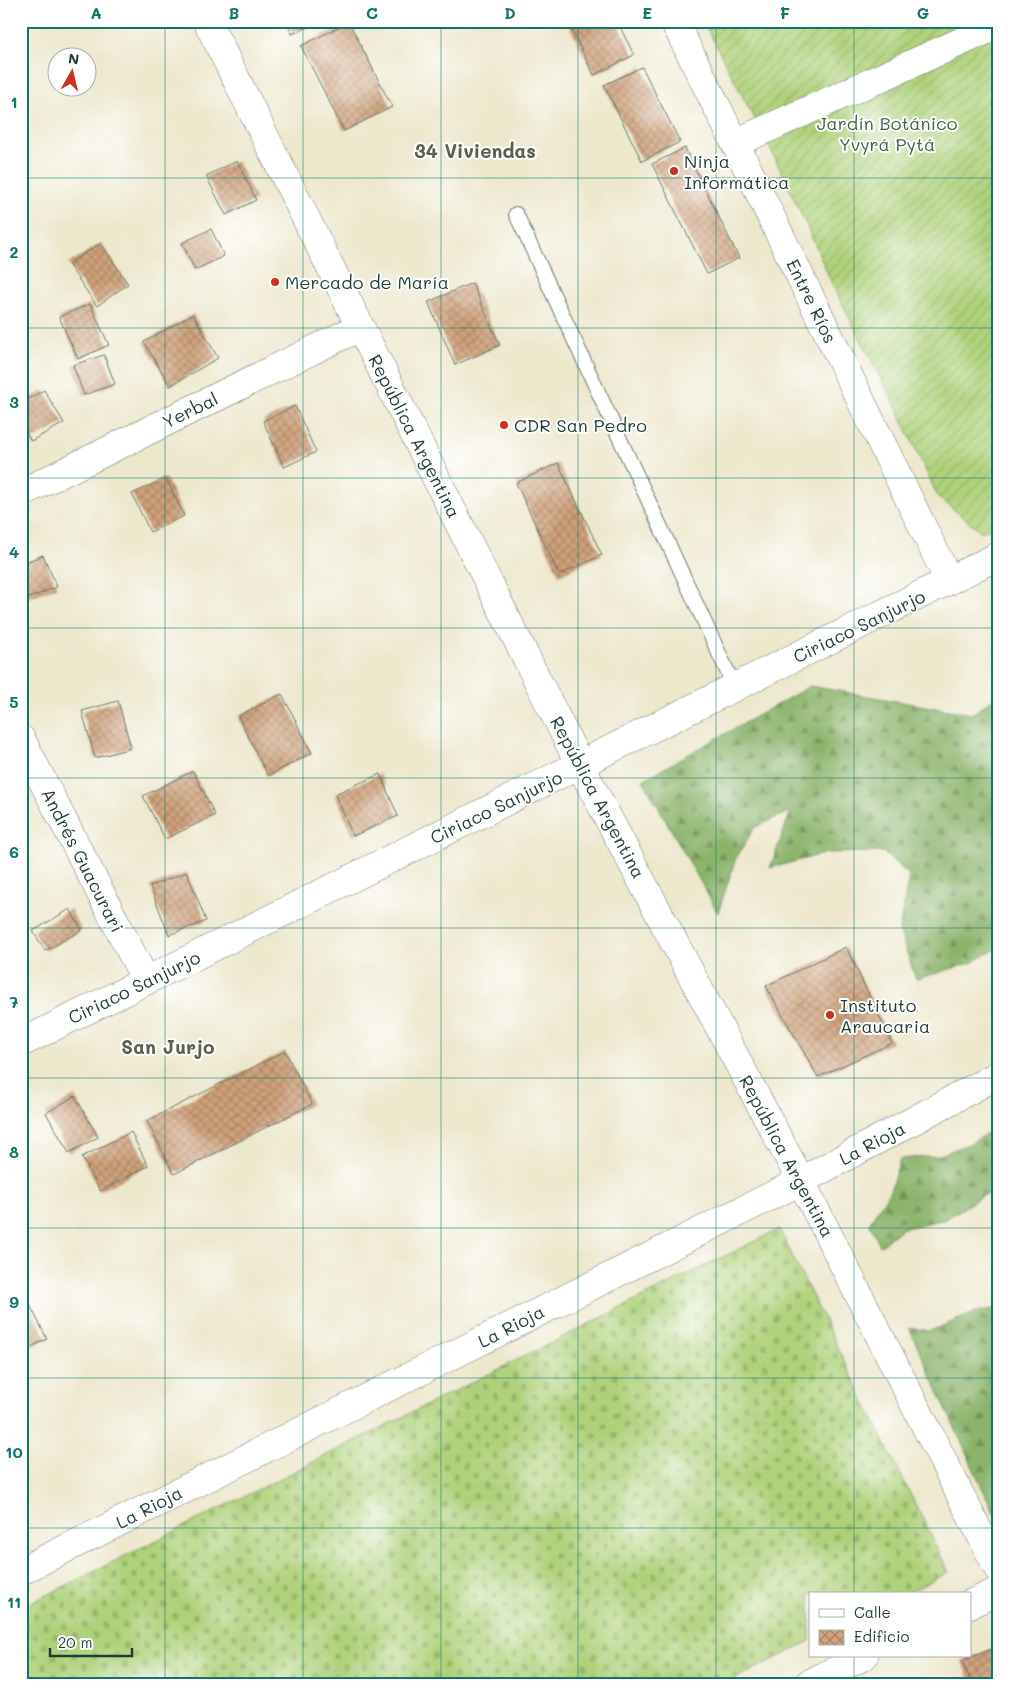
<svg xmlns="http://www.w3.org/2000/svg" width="1019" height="1705" viewBox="0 0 1019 1705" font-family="Mali,sans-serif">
	<defs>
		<pattern id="forest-firs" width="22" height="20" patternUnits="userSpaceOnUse" patternTransform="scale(1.25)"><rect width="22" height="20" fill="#8bb36a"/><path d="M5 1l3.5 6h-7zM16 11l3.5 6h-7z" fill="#719358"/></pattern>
		<pattern id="cemetery-stones" width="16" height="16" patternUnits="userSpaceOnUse" patternTransform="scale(1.25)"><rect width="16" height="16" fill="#afd17a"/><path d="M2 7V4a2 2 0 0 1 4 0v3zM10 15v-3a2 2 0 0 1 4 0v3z" fill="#96b46a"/></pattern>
		<pattern id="garden-furrows" width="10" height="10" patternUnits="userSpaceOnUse" patternTransform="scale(1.25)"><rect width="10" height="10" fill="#afd17a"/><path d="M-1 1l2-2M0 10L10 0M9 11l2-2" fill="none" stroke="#96b46a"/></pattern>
		<pattern id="building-cross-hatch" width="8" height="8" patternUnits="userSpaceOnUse" patternTransform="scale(1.25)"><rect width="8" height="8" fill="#d0a17a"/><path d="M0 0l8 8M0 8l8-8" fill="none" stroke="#a88465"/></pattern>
	</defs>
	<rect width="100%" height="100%" fill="#fff"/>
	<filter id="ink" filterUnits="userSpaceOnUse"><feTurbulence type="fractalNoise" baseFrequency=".02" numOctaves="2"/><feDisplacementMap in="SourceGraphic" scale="10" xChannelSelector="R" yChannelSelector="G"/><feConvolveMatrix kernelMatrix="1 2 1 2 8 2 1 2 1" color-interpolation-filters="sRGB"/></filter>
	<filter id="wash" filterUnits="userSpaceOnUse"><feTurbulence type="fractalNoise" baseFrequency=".0096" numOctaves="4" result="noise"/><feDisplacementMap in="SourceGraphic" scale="20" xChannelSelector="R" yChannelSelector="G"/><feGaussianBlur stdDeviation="1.12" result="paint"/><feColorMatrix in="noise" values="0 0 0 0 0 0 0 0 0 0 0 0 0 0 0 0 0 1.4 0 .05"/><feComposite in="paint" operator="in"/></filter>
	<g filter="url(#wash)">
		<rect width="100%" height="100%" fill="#ede7cc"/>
		<path fill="url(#forest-firs)" stroke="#55784f" d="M 810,686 L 972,714 L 998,695 L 998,948 L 971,963 L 916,979 L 899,930 L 909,875 L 883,852 L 827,853 L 770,868 L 791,811 L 755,827 L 736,858 L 718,913 L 643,780 Z
			M 998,1127 L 998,1190 L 982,1196 L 946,1219 L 901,1229 L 880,1246 L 869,1223 L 890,1191 L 900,1159 L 937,1156 L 971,1143 Z
			M 998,1308 L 998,1522 L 909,1328 L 930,1331 L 976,1312 Z"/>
		<path fill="url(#cemetery-stones)" stroke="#678757" d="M 779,1229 L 949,1572 L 905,1594 L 810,1594 L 810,1641 L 725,1684 L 21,1684 L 21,1608 Z"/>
		<path fill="url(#garden-furrows)" stroke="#678757" d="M 703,21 L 998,21 L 998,525 L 982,532 L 938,497 L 899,413 L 834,288 L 805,222 L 770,148 Z"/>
		<g id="blocks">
			<path fill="url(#building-cross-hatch)" d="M 286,21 L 305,21 L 308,27 L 292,34 Z
				M 567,21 L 617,21 L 634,55 L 594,75 Z
				M 349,22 L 392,107 L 344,131 L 301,46 Z
				M 642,67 L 680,142 L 642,161 L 604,85 Z
				M 685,148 L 739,258 L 707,274 L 652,164 Z
				M 237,161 L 256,200 L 226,215 L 206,176 Z
				M 211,229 L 224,256 L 195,270 L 182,243 Z
				M 101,243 L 128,284 L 97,306 L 68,264 Z
				M 472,283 L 500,345 L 455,365 L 428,302 Z
				M 90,304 L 109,345 L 78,359 L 59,317 Z
				M 193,314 L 218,358 L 170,386 L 144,342 Z
				M 104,355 L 115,384 L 84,395 L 73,365 Z
				M 44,390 L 64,423 L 31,441 L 21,424 L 21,403 Z
				M 295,406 L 316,452 L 284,467 L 263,421 Z
				M 558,463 L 602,555 L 559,575 L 516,483 Z
				M 166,478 L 184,516 L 150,532 L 132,494 Z
				M 43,555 L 57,587 L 21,601 L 21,564 Z
				M 282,694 L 312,753 L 268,776 L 238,716 Z
				M 118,701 L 131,748 L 95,758 L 82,711 Z
				M 193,771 L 215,815 L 165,839 L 143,796 Z
				M 380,774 L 398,816 L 353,836 L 335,794 Z
				M 187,872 L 206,921 L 169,935 L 150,886 Z
				M 70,909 L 82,930 L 45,951 L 33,931 Z
				M 846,947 L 892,1043 L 818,1077 L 766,986 Z
				M 285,1051 L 312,1104 L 174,1174 L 147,1121 Z
				M 75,1096 L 98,1137 L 69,1153 L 46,1113 Z
				M 131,1132 L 148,1166 L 100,1191 L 82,1157 Z
				M 23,1291 L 47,1339 L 21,1352 L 21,1292 Z
				M 996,1647 L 998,1651 L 998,1684 L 972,1684 L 962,1661 Z"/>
		</g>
	</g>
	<g filter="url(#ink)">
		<use href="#blocks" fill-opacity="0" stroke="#677869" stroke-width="1"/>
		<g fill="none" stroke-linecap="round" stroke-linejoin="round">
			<defs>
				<path id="service" d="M 516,214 L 735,688"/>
				<path id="minor" d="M 207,21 L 580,765 L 801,1181 L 998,1569
					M 674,21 L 735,143 L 949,581
					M 735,143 L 998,25
					M 21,493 L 360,327
					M 21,739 L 146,981
					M 21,1043 L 998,556
					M 21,1571 L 801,1181 L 998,1075
					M 970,1604 L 998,1591
					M 808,1684 L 864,1656"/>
			</defs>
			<use href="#service" stroke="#677869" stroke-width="16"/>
			<use href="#minor" stroke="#677869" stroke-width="29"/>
			<use href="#service" stroke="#fff" stroke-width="14"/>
			<use href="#minor" stroke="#fff" stroke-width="28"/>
		</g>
	</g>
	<path fill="none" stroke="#0f766e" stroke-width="1" stroke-opacity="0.55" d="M 165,21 L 165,1684M 303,21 L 303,1684M 441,21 L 441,1684M 578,21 L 578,1684M 716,21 L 716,1684M 854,21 L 854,1594M 21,178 L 998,178M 21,328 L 998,328M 21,478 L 998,478M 21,628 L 998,628M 21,778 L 998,778M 21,928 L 998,928M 21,1078 L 998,1078M 21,1228 L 998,1228M 21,1378 L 998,1378M 21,1528 L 998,1528M 854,1656 L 854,1684"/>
	<g fill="#c8321e" stroke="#fff" stroke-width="2">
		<circle cx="674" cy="171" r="5"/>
		<circle cx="275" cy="282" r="5"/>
		<circle cx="504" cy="425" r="5"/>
		<circle cx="830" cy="1015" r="5"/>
	</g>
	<g text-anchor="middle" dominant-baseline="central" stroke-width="4" stroke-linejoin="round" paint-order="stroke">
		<g font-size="18" fill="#436246" stroke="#fff">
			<text x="887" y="123">Jardín Botánico<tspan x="887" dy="21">Yvyrá Pytá</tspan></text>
		</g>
		<g font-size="18" fill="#1f3d34" stroke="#fff" text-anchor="start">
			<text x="684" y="161">Ninja<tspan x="684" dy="21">Informática</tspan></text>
			<text x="285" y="282">Mercado de María</text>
			<text x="514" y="425">CDR San Pedro</text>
			<text x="840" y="1005">Instituto<tspan x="840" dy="21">Araucaria</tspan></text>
		</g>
		<g font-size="18" fill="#1f3d34" stroke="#fff">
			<text transform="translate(812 301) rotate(64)">Entre Ríos</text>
			<text transform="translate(190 410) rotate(-26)">Yerbal</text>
			<text transform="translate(415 436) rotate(63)">República Argentina</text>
			<text transform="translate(859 626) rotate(-26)">Ciriaco Sanjurjo</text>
			<text transform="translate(598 797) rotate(62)">República Argentina</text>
			<text transform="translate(496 807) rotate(-26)">Ciriaco Sanjurjo</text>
			<text transform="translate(83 860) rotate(63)">Andrés Guacurari</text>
			<text transform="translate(134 987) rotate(-26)">Ciriaco Sanjurjo</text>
			<text transform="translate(872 1143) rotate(-28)">La Rioja</text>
			<text transform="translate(787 1156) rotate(62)">República Argentina</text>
			<text transform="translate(511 1326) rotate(-27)">La Rioja</text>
			<text transform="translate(149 1507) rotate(-27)">La Rioja</text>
		</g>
		<g font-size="19" font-weight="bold" fill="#5d604c" stroke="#fff">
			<text x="475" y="150">34 Viviendas</text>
			<text x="168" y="1046">San Jurjo</text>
		</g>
	</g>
	<rect width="1019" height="1705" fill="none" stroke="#fff" stroke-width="55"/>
	<rect x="809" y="1592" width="162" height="65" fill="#ffffff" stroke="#a5b1ae"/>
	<rect x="819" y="1609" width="25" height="8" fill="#ffffff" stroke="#a5b1ae"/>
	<text x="854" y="1618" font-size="15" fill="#1f3d34">Calle</text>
	<rect x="819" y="1630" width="25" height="15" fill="url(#building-cross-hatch)" stroke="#a5b1ae"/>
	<text x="854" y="1642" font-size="15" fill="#1f3d34">Edificio</text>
	<g transform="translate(72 72) rotate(8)"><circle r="24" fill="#ffffff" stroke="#a5b1ae"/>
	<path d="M0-4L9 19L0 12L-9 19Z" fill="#c8321e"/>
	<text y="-8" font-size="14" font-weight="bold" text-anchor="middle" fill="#1f3d34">N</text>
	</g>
	<path d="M50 1648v8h82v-8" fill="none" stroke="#1f3d34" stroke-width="2.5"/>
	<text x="58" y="1648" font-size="15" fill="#1f3d34" stroke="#ffffff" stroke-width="4" paint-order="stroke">20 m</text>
	<rect x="28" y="28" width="964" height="1650" fill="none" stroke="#0f766e" stroke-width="2"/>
	<g font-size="16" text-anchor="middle" font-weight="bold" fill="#0f766e">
		<text x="96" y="19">A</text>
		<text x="234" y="19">B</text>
		<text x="372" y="19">C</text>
		<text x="510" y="19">D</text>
		<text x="647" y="19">E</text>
		<text x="785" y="19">F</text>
		<text x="923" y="19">G</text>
		<text x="14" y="108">1</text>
		<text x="14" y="258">2</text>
		<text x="14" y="408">3</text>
		<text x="14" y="558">4</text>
		<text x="14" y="708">5</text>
		<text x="14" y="858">6</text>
		<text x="14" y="1008">7</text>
		<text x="14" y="1158">8</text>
		<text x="14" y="1308">9</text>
		<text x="14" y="1458">10</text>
		<text x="14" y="1608">11</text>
	</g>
</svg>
